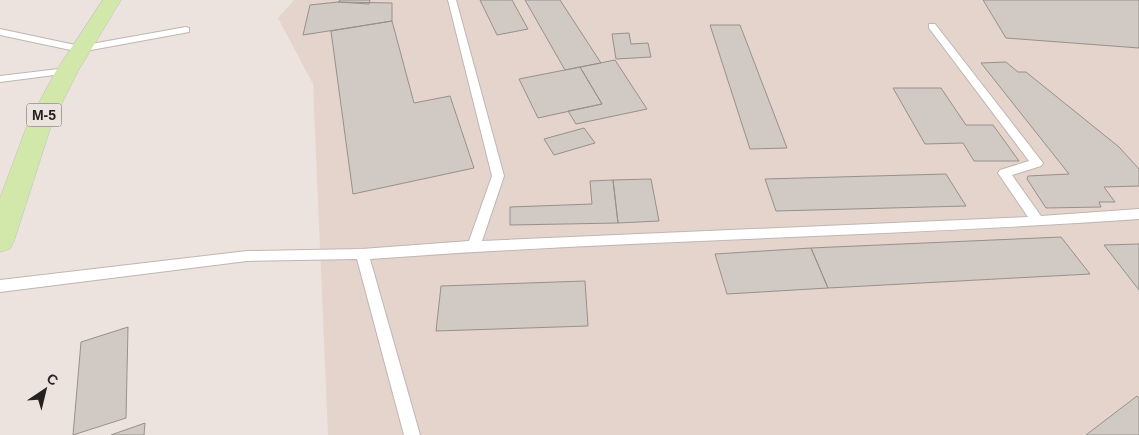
<svg xmlns="http://www.w3.org/2000/svg" width="1139" height="435" viewBox="0 0 1139 435" font-family="Helvetica,sans-serif">
	<rect width="100%" height="100%" fill="#ece3de"/>
	<path fill="#e4d4cc" d="M 294,0 L 1139,0 L 1139,435 L 328,435 L 313,84 L 278,18 Z"/>
	<path fill="#d1c9c4" stroke="#98908b" d="M 340,0 L 370,0 L 369,4 L 338,2 Z
		M 480,0 L 512,0 L 528,29 L 497,35 Z
		M 525,0 L 560,0 L 601,63 L 565,70 Z
		M 983,0 L 1139,0 L 1139,48 L 1006,38 Z
		M 338,2 L 392,3 L 392,21 L 303,35 L 310,5 Z
		M 392,21 L 414,103 L 450,96 L 474,168 L 353,194 L 331,31 Z
		M 710,25 L 740,25 L 787,148 L 750,149 Z
		M 629,33 L 631,44 L 648,43 L 651,57 L 616,59 L 612,34 Z
		M 615,60 L 647,109 L 576,124 L 568,111 L 602,104 L 580,67 Z
		M 1006,62 L 1018,72 L 1026,72 L 1119,147 L 1139,169 L 1139,186 L 1104,187 L 1115,202 L 1099,202 L 1101,207 L 1046,208 L 1027,179 L 1028,176 L 1069,174 L 981,63 Z
		M 580,67 L 602,104 L 538,118 L 519,79 Z
		M 893,88 L 941,88 L 966,125 L 993,125 L 1019,161 L 974,161 L 963,143 L 925,144 Z
		M 584,128 L 595,143 L 554,155 L 544,139 Z
		M 946,174 L 966,206 L 776,211 L 765,179 Z
		M 651,179 L 659,221 L 618,223 L 613,180 Z
		M 613,180 L 618,223 L 510,225 L 510,207 L 592,204 L 590,181 Z
		M 1061,237 L 1090,274 L 828,288 L 811,248 Z
		M 1139,244 L 1139,290 L 1104,245 Z
		M 811,248 L 828,288 L 727,294 L 715,254 Z
		M 585,281 L 588,326 L 436,331 L 441,286 Z
		M 128,327 L 126,418 L 73,435 L 81,342 Z
		M 1137,396 L 1139,398 L 1139,435 L 1086,435 Z
		M 145,423 L 144,435 L 111,435 Z"/>
	<g fill="none" stroke-linecap="round" stroke-linejoin="round">
		<defs>
			<path id="service" d="M 448,0 L 456,0 L 504,176 L 482,241 L 1028,217 L 998,173 L 1000,170 L 1029,161 L 929,28 L 929,24 L 935,24 L 1043,163 L 1041,166 L 1012,175 L 1041,216 L 1139,209 L 1139,219 C 883,237 626,240 370,259 L 420,435 L 404,435 L 357,259 L 247,261 L 0,292 L 0,280 L 247,251 L 362,249 L 469,241 L 492,176 Z
				M 186,27 L 189,28 L 189,32 L 80,52 L 0,35 L 0,29 L 80,46 Z
				M 67,68 L 72,71 L 70,73 L 0,82 L 0,76 Z"/>
			<path id="trunk" d="M 103,0 L 121,0 L 78,71 L 52,123 L 14,241 L 10,249 L 0,252 L 0,198 L 28,123 L 56,71 Z"/>
		</defs>
		<use href="#service" stroke="#bfb6b2" stroke-width="2"/>
		<use href="#trunk" stroke="#c2c1c1" stroke-width="1"/>
		<use href="#service" fill="#fff" fill-rule="evenodd"/>
		<use href="#trunk" fill="#d2e8aa" fill-rule="evenodd"/>
	</g>
	<g text-anchor="middle" dominant-baseline="central" stroke-width="5" stroke-linejoin="round" paint-order="stroke">
		<rect fill="#ece3de" stroke="#605b59" stroke-width="1" x="26.5" y="103.5" width="35" height="23" rx="4"/>
		<g font-size="14" font-weight="bold" fill="#242120">
			<text x="44" y="115">М-5</text>
		</g>
	</g>
	<g transform="translate(45 390) rotate(35)" stroke="#ece3de" stroke-width="4" paint-order="stroke">
	<path d="M0-4L9 19L0 12L-9 19Z" fill="#242120"/>
	<text y="-8" font-size="14" font-weight="bold" text-anchor="middle" fill="#242120">С</text>
	</g>
</svg>
